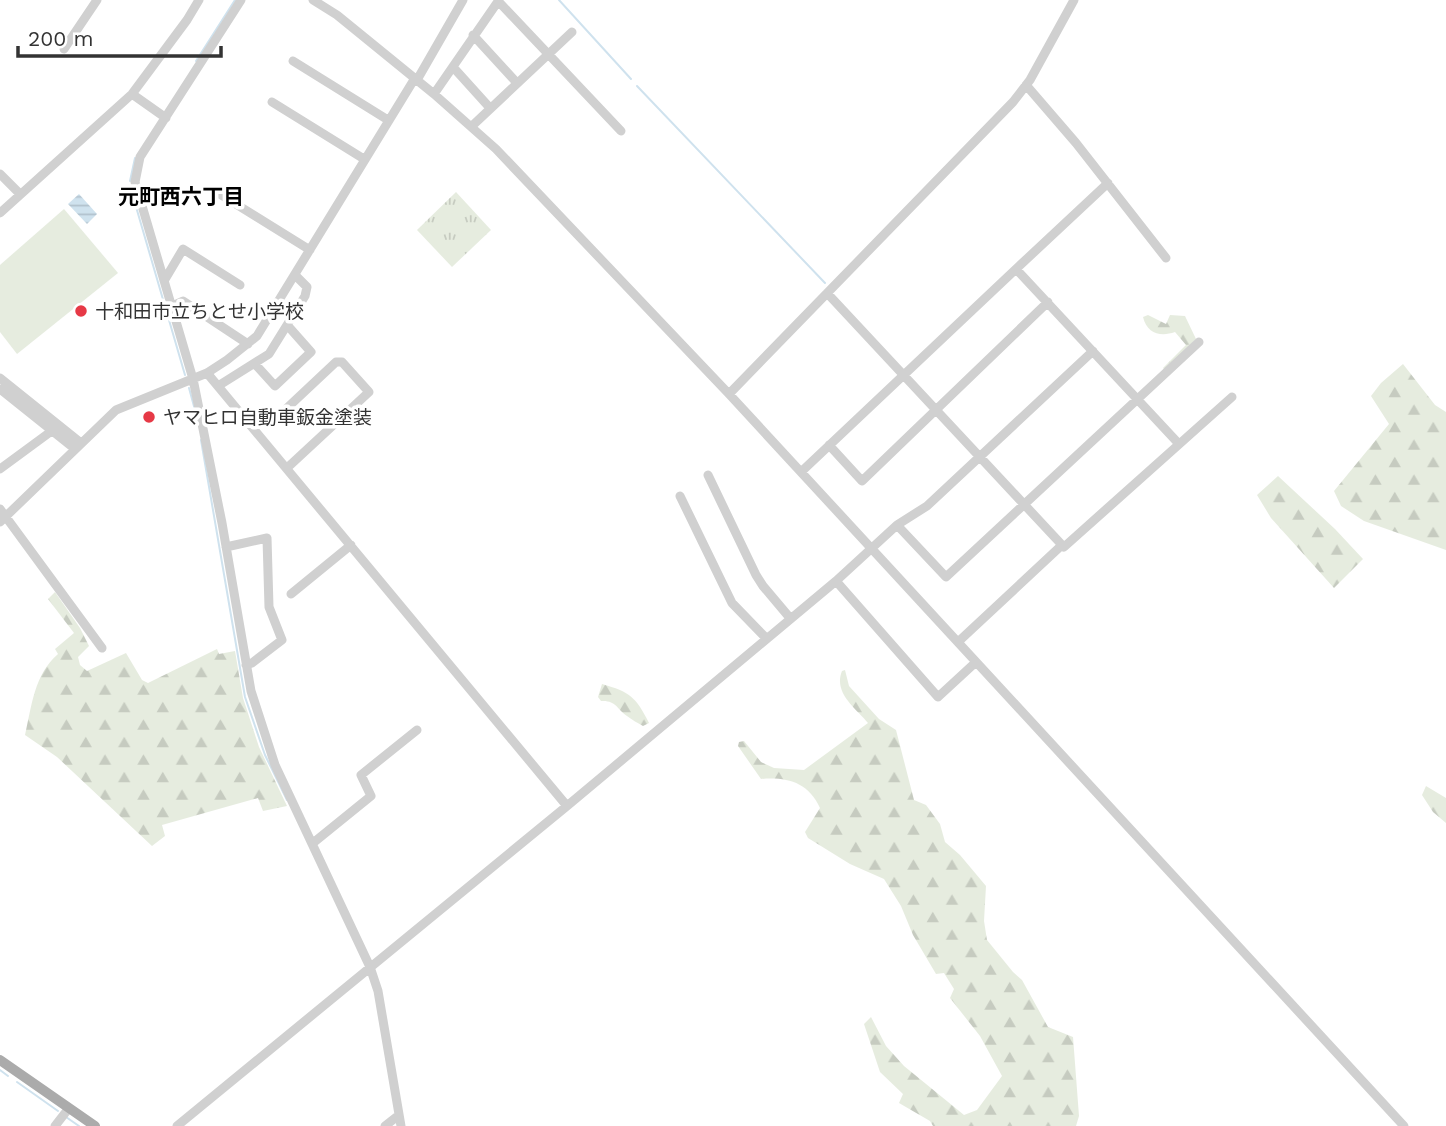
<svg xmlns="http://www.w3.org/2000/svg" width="1446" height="1126" viewBox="0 0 1446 1126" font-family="'Work Sans','Noto Sans JP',sans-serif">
	<defs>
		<pattern id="grass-tufts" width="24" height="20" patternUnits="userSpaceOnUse" patternTransform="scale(1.75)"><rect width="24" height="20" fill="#e6ecdf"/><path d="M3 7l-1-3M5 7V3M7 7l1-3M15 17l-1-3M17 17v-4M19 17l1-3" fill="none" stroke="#c6cbc0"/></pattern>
		<pattern id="forest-firs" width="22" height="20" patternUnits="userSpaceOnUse" patternTransform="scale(1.75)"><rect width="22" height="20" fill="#e6ecdf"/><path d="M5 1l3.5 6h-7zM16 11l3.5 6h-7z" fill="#c6cbc0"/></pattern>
		<pattern id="water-rules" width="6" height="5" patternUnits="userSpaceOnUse" patternTransform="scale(1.75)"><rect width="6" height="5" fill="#cfe2ee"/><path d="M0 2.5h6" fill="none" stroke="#b2c2cd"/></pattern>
	</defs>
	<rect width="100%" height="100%" fill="#fff"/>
	<path fill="url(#grass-tufts)" d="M 456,192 L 491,230 L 452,267 L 417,230 Z"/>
	<path fill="url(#forest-firs)" d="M 1148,315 L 1166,324 L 1170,315 L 1185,316 L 1196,339 L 1165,370 L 1163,368 L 1186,345 L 1175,332 C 1161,337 1147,334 1143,317 Z
		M 1403,364 L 1435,405 L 1446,412 L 1446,550 L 1364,521 L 1341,506 L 1334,491 L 1389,424 L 1371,396 L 1381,383 Z
		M 1278,476 L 1335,529 L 1363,559 L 1334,588 L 1271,518 L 1257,495 Z
		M 55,592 L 80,628 L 89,646 L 78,657 L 80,665 L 87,671 L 126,653 L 142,680 L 148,683 L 217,649 L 219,654 L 235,651 L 243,698 L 259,747 L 287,806 L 263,811 L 258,798 L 162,825 L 165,836 L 152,846 L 57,757 L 25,735 C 32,705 34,675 58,654 L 55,649 L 74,633 L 48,599 Z
		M 845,670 L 849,686 L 879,719 L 896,730 L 914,800 L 926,805 L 940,824 L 945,842 L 960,855 L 986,886 L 984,921 L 987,940 L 1013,972 L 1022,980 L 1048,1027 L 1073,1037 L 1079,1116 L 1076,1126 L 933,1126 L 930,1121 L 899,1103 L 903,1094 L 880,1072 L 864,1024 L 871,1017 L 886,1046 L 904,1066 L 964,1115 L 977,1110 L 1002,1076 L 980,1036 L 950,998 L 954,989 L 944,973 L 936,974 L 913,935 L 901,906 L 884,879 L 850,864 L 808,838 L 805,832 L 820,808 C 808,782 787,777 761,779 L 738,746 L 739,742 L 744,741 L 761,762 L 774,768 L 804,770 L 868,723 C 856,708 833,693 842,671 Z
		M 602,684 C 630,692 636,697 649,723 L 643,726 C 638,723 632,720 627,716 C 617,709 616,700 601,701 L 598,697 Z
		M 1426,786 L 1446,798 L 1446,823 L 1433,812 L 1422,795 Z"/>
	<path fill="#e6ecdf" d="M 64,209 L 118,273 L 17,354 L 0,332 L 0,265 Z"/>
	<path fill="url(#water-rules)" d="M 79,194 L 97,214 L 87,224 L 68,204 Z"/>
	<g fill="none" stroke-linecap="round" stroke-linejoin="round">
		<path stroke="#cfe2ee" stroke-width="2" d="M 559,0 L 631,79
			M 196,61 L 235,0
			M 637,86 L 825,283
			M 130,181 L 135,158
			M 132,193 L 185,375
			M 189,388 L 195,410
			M 201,440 L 245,697 L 265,755 L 287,800
			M 0,1070 L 8,1076
			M 17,1082 L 58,1111
			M 66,1117 L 79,1126"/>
		<path stroke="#d0d0d0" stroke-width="9" d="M 241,0 L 140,157 L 135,182 L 193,379 L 222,523 L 251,691 L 275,765 L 370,967 L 378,991 L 401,1126
			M 313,0 L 337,15 L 434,94 L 496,149 L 729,394 L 1404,1126
			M 498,1 L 621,131
			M 473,35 L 517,83
			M 64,49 L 97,0
			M 293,61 L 388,120
			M 453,67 L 490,108
			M 417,80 L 463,0
			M 1026,85 L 1076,143 L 1166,258
			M 132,94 L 166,118
			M 434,94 L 499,0
			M 272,102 L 364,159
			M 472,126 L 572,32
			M 0,174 L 20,194
			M 218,193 L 310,250
			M 0,213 L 132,94 L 187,20 L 199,0
			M 1016,269 L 1108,183
			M 164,281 L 183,249 L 240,285
			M 827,293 L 1062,545
			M 172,306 L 183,301 L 248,344
			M 255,364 L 275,386 L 311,352 L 288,326
			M 207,373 L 567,806
			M 0,378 L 81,443
			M 218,386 L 269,354 L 305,296 L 307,287 L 295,275
			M 0,389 L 75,449
			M 729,394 L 1013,102 L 1030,80 L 1074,0
			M 287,408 L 336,362 L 342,362 L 369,392 L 287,468
			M 829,445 L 862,481 L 1048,302
			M 0,469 L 53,430
			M 801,472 L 1016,269 L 1179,444
			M 708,475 L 756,575 L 763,586 L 790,618
			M 680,496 L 732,603 L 766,638
			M 0,509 L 102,648
			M 0,522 L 116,410 L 207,373 L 227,360 L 257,336 L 415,78
			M 897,525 L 927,506 L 1093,351
			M 226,547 L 267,538 L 269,607 L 282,640 L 252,663 L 246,665
			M 836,581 L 938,697 L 976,662
			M 291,594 L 351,545
			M 958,642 L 1062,545 L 1064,547 L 1232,397
			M 313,843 L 371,796 L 361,775 L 417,730
			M 55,1126 L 69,1108
			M 177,1126 L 567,806 L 836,581 L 897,525 L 946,577 L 1199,342
			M 385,1126 L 399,1115"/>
		<path stroke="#ababab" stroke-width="10" d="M 0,1060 L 95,1126"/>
	</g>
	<g fill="#e63946" stroke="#fff" stroke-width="2.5">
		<circle cx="81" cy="311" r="7"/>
		<circle cx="149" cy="417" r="7"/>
	</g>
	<g text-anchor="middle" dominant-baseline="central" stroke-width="7" stroke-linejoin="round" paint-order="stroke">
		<g font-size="19" fill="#333" stroke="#fff" text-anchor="start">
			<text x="95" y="311">十和田市立ちとせ小学校</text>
			<text x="163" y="417">ヤマヒロ自動車鈑金塗装</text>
		</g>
		<g font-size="21" font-weight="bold" fill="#000" stroke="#fff">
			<text x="181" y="196">元町西六丁目</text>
		</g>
	</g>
	<path d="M18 46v10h203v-10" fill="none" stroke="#333333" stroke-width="3.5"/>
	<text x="28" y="46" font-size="21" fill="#333333" stroke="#ffffff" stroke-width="5" paint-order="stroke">200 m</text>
</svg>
